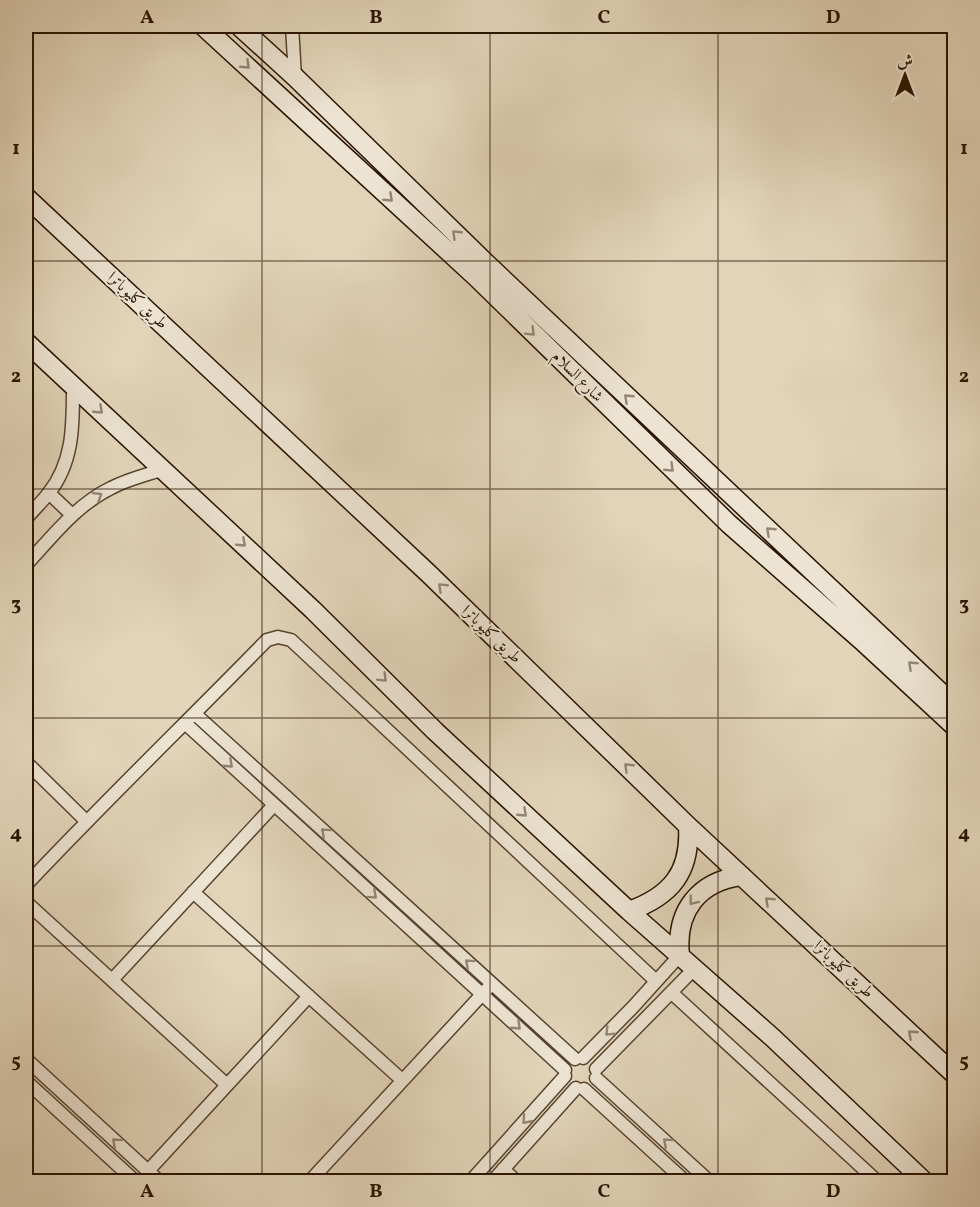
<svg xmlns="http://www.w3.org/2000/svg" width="980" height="1207" viewBox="0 0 980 1207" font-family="Vollkorn,Amiri,serif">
	<rect width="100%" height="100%" fill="#e2d4b9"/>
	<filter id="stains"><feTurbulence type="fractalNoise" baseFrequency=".00333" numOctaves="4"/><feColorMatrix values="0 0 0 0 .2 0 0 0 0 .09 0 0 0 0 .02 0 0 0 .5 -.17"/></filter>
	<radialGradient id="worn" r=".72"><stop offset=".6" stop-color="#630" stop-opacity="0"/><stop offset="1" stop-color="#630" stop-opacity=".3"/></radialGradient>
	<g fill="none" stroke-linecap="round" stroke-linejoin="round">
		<defs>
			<path id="street" d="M 292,26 L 295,77
				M 49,493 L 72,515
				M 26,519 C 33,510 41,503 48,494 C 74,462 73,424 73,385
				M 26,565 C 52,537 76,505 111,488 C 128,479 146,475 164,469
				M 195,714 L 575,1059
				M 186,724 L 565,1070
				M 26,762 L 86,821
				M 26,885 C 104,802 187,722 267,640 L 278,637 L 291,640 L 656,981
				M 193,892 L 402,1080
				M 26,902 L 227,1085
				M 112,980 L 274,805
				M 673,994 L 878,1182
				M 583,1058 L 633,1007 L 680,955
				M 26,1059 L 160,1182
				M 596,1069 L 695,968
				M 596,1078 L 710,1182
				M 26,1081 L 136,1182
				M 584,1089 L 686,1182
				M 503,1169 L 517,1182
				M 148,1171 L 309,996
				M 309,1182 L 487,989
				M 470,1182 L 565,1076
				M 492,1182 L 576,1088"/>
			<path id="secondary" d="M 203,26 L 475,276 L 729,524 L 861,640 L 954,726
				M 239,26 L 295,77 L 487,264 L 954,705
				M 26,197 L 428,573 L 688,826 L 954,1074
				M 26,342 L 313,610 L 435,731 L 629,911 L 773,1038 L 925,1182
				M 629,911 C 671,896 691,872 688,826
				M 680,955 C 675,911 699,881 742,876"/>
		</defs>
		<use href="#street" stroke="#57442e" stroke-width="15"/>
		<use href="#secondary" stroke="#291400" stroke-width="21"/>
		<use href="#street" stroke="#ece3d2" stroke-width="12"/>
		<use href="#secondary" stroke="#ece3d2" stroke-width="18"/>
	</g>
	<defs><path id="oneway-chevron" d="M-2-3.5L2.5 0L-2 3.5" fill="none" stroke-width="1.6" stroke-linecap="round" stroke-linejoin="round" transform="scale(1.5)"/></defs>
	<g stroke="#948674">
		<use href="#oneway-chevron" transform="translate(246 65) rotate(43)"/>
		<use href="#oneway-chevron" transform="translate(389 198) rotate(43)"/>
		<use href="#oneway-chevron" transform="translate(456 234) rotate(-136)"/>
		<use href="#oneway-chevron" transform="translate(531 332) rotate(45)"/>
		<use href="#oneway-chevron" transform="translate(628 398) rotate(-137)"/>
		<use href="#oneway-chevron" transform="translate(99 410) rotate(43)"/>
		<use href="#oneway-chevron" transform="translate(670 468) rotate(44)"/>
		<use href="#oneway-chevron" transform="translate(98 496) rotate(-32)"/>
		<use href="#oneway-chevron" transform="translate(770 531) rotate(-137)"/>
		<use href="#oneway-chevron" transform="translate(242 543) rotate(43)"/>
		<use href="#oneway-chevron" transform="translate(442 587) rotate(-136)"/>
		<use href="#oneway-chevron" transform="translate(912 665) rotate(-137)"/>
		<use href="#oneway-chevron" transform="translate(383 678) rotate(45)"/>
		<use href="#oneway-chevron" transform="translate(229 764) rotate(43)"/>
		<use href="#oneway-chevron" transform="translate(628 767) rotate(-136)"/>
		<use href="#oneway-chevron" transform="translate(523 813) rotate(43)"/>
		<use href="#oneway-chevron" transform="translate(325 832) rotate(-138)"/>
		<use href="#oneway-chevron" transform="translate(373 895) rotate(42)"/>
		<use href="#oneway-chevron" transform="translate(693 901) rotate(128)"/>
		<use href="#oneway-chevron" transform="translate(769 901) rotate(-137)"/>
		<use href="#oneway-chevron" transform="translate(469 963) rotate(-138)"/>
		<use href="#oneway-chevron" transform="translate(517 1026) rotate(43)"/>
		<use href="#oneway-chevron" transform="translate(609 1032) rotate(135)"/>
		<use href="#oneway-chevron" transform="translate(912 1034) rotate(-137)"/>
		<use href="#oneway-chevron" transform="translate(526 1120) rotate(132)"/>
		<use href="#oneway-chevron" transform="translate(116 1142) rotate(-138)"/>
		<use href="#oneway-chevron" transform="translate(667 1142) rotate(-138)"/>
	</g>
	<path fill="none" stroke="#291400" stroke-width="1.5" stroke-opacity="0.55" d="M 262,26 L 262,1182M 490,26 L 490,1182M 718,26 L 718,1182M 26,261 L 954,261M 26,489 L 954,489M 26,718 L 954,718M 26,946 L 954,946"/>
	<g text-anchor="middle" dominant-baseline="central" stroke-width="4.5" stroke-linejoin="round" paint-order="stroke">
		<g font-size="16" fill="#291400" stroke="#ece3d2">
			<text transform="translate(137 301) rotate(43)">طريق كليوباترا</text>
			<text transform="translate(577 377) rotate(45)">شارع السلام</text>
			<text transform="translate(491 635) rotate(44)">طريق كليوباترا</text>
			<text transform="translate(843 970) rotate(43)">طريق كليوباترا</text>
		</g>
	</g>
	<rect width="980" height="1207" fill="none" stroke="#e2d4b9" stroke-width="66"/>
	<g transform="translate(905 75)" stroke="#ece3d2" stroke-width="4.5" paint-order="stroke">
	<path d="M0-4.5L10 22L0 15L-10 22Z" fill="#291400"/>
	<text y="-9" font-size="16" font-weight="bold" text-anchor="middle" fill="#291400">ش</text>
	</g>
	<rect x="33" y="33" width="914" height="1141" fill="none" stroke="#291400" stroke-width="2"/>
	<g font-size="20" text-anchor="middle" font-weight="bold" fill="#291400">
		<text x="147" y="23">A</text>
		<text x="376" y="23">B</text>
		<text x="604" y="23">C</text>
		<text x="833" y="23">D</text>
		<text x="16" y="154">1</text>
		<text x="964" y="154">1</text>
		<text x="16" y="382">2</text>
		<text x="964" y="382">2</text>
		<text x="16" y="610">3</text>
		<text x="964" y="610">3</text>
		<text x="16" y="839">4</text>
		<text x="964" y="839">4</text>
		<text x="16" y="1067">5</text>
		<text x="964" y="1067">5</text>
		<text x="147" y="1197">A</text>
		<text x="376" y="1197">B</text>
		<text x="604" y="1197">C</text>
		<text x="833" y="1197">D</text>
	</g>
	<rect width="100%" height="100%" filter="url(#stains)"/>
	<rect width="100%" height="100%" fill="url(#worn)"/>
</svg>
